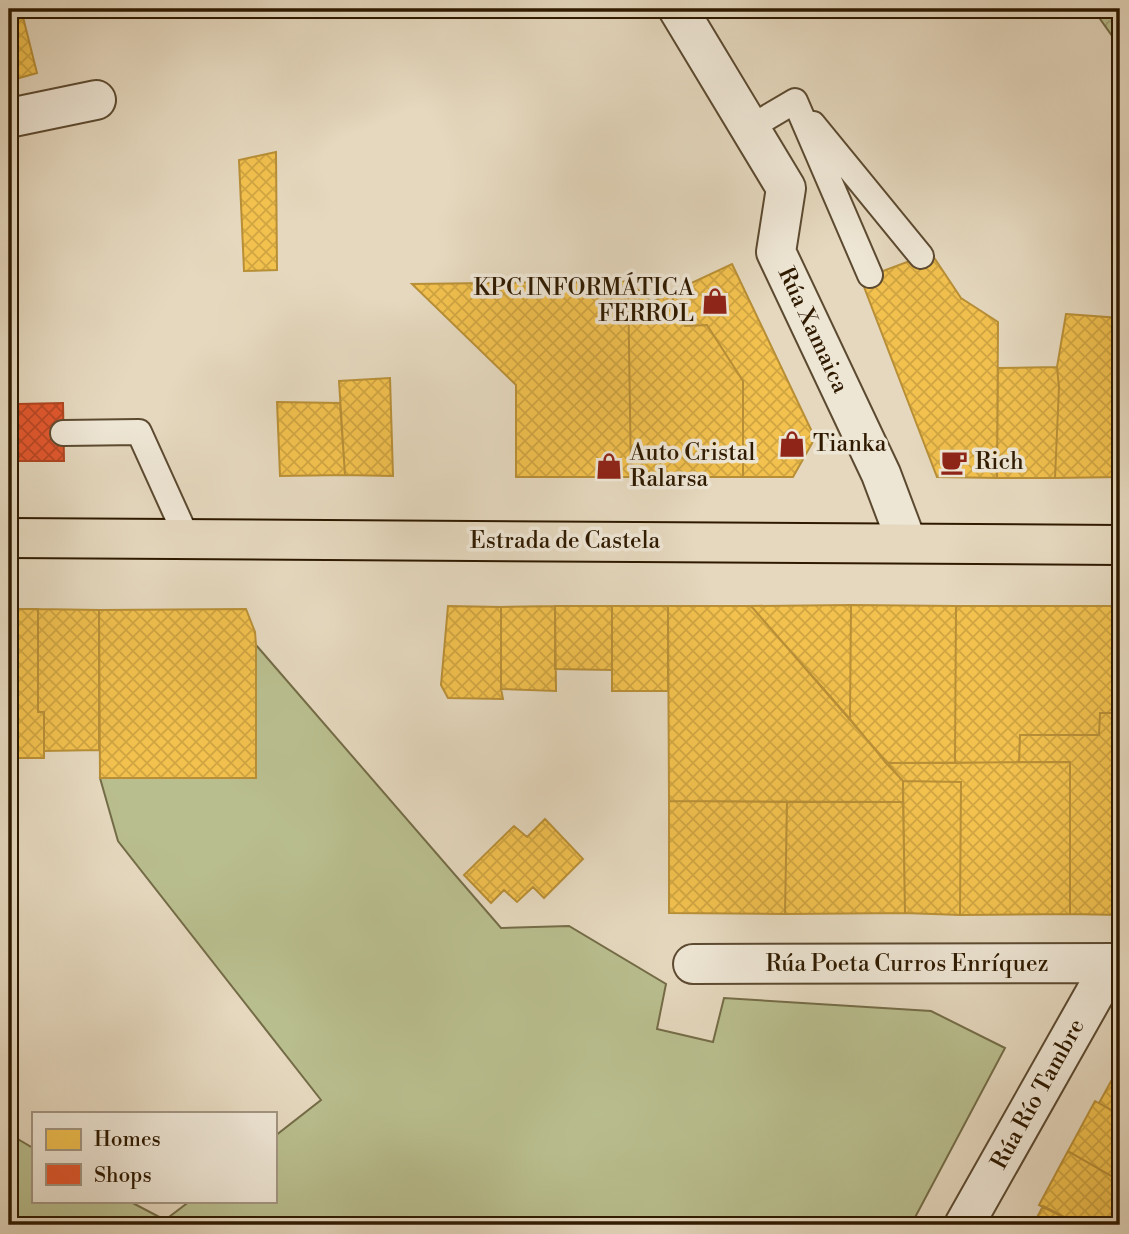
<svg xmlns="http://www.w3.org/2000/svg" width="1129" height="1234" viewBox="0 0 1129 1234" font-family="'Libre Bodoni',serif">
	<defs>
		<pattern id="forest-crowns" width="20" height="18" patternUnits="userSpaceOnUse" patternTransform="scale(1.75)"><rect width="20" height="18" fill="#b9be8e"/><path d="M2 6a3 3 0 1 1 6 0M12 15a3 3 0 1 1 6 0" fill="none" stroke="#9fa379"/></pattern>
		<pattern id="homes-cross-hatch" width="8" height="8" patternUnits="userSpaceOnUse" patternTransform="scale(1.75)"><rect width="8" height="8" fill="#f2c14e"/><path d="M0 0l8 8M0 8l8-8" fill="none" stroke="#d0a542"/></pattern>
		<pattern id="shops-cross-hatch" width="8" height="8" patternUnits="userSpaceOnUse" patternTransform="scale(1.75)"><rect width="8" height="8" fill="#e4572e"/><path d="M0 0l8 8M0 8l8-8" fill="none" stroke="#b94725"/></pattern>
	</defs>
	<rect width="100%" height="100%" fill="#e5d8be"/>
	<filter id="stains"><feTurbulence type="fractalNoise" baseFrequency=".00286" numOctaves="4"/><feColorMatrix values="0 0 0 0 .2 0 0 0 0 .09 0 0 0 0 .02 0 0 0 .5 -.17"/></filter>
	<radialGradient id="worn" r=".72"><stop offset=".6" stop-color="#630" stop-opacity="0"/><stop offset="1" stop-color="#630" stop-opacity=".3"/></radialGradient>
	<path fill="#b9be8e" stroke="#746c47" stroke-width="2" d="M 256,645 L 501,928 L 569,926 L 666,984 L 657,1029 L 713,1042 L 724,998 L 931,1011 L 1005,1048 L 911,1225 L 9,1225 L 9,1134 L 33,1148 L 33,1201 L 129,1201 L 165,1220 L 190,1201 L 275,1201 L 275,1136 L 321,1100 L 118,841 L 100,778 L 256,778 Z"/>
	<path fill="url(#forest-crowns)" stroke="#746c47" stroke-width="2" d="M 1093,9 L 1120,9 L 1120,47 Z"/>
	<path fill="url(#homes-cross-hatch)" stroke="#b88f37" stroke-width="2" d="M 9,9 L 21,9 L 37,73 L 9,81 Z
		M 276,152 L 277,270 L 244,271 L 239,160 Z
		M 931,253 L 961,298 L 998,322 L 997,478 L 937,477 L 864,287 L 859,280 Z
		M 732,264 L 815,438 L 793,477 L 743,477 L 743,381 L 707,325 L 685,326 L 670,293 Z
		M 628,281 L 652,302 L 670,293 L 685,326 L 707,325 L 743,381 L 743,477 L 631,477 Z
		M 628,281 L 631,477 L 516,477 L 516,385 L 412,284 Z
		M 1066,314 L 1120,318 L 1120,477 L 1055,478 L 1059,387 L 1057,367 Z
		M 1057,367 L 1059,387 L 1055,478 L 997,478 L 998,368 Z
		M 390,378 L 393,476 L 345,475 L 339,381 Z
		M 277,402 L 340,403 L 345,475 L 280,476 Z
		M 851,605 L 956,606 L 955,763 L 886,763 L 850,719 Z
		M 851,605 L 850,719 L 751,606 Z
		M 448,606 L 501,607 L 501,689 L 503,699 L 448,698 L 441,685 Z
		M 555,606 L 556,691 L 501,689 L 501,607 Z
		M 555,606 L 612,606 L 612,670 L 555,669 Z
		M 612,606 L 668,606 L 668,691 L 612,691 Z
		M 668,606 L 751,606 L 903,781 L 903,802 L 669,801 Z
		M 956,606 L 1120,606 L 1120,713 L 1100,713 L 1099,735 L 1020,735 L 1019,762 L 955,763 Z
		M 9,609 L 38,609 L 38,712 L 44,712 L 44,758 L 9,758 Z
		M 38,609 L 99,610 L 99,750 L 44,751 L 44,712 L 38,712 Z
		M 246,609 L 255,632 L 256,645 L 256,778 L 100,778 L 99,610 Z
		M 1100,713 L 1120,713 L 1120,915 L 1070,914 L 1070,762 L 1019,762 L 1020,735 L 1099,735 Z
		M 1070,762 L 1070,914 L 960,915 L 961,782 L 903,781 L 886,763 Z
		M 903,781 L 961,782 L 960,915 L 905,913 Z
		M 669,801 L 787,802 L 785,914 L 669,913 Z
		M 787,802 L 903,802 L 905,913 L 785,914 Z
		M 545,819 L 583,859 L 544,898 L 533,887 L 517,902 L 504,890 L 491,903 L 464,875 L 514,826 L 527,837 Z
		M 1120,1065 L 1120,1115 L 1099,1103 Z
		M 1095,1101 L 1120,1115 L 1120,1181 L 1068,1151 Z
		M 1068,1151 L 1120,1181 L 1120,1225 L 1079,1225 L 1039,1205 Z
		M 1043,1206 L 1079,1225 L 1033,1225 Z"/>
	<path fill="url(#shops-cross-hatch)" stroke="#ae4520" stroke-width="2" d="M 9,285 L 16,285 L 18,404 L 63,403 L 64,461 L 9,461 Z"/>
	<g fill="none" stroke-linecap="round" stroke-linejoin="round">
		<defs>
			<path id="lane" d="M 813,124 L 921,256
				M 751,127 L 795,101 L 870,275
				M 63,433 L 139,432 L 188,540"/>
			<path id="street" d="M 678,9 L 786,188 L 776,252 L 881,474 L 907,543
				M 9,118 L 96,100
				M 693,964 L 1120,963
				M 964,1225 L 1112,963"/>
			<path id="primary" d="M 9,538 L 1120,545"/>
		</defs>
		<use href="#lane" stroke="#5c4a30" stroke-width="28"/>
		<use href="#street" stroke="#5c4a30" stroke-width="42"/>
		<use href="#primary" stroke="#2f1a00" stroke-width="42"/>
		<use href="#lane" stroke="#eee6d5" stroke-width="24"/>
		<use href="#street" stroke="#eee6d5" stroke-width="38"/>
		<use href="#primary" stroke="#e5d8be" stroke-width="38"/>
	</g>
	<defs>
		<symbol id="shop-bare" viewBox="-9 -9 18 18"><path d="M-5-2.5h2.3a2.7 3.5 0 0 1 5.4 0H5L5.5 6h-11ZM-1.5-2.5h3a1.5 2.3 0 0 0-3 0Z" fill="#8f2418" stroke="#eee6d5" stroke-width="2.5" paint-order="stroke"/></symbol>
		<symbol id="cafe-bare" viewBox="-9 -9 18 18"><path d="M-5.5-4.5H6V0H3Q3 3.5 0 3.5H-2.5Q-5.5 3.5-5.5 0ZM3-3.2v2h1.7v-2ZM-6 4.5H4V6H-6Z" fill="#8f2418" stroke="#eee6d5" stroke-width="2.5" paint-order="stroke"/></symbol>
	</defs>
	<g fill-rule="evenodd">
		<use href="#shop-bare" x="696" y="282" width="38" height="38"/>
		<use href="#shop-bare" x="773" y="425" width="38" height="38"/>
		<use href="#cafe-bare" x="935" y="443" width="38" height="38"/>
		<use href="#shop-bare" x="590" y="447" width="38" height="38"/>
	</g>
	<g text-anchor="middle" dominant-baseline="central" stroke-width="7" stroke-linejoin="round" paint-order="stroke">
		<g font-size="23" fill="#2f1a00" stroke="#eee6d5" text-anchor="start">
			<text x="694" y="288" text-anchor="end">KPC INFORMÁTICA<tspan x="694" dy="26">FERROL</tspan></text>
			<text x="813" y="444">Tianka</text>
			<text x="630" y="453">Auto Cristal<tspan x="630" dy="26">Ralarsa</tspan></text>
			<text x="975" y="462">Rich</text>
		</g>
		<g font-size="23" fill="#2f1a00" stroke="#eee6d5">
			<text transform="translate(813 330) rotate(65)">Rúa Xamaica</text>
			<text x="565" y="541">Estrada de Castela</text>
			<text x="907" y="964">Rúa Poeta Curros Enríquez</text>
			<text transform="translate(1038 1094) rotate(-61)">Rúa Río Tambre</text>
		</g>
	</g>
	<rect width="1129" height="1234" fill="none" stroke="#e5d8be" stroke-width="35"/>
	<rect x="10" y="10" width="1108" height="1213" fill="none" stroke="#2f1a00" stroke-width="3.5"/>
	<rect x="18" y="18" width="1094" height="1199" fill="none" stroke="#2f1a00" stroke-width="2"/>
	<rect x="32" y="1112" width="245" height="91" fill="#eee6d5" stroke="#a29480" stroke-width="2"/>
	<rect x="46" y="1129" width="35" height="21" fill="#f2c14e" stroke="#a29480" stroke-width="2"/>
	<text x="94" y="1146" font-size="21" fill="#2f1a00">Homes</text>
	<rect x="46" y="1164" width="35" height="21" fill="#e4572e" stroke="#a29480" stroke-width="2"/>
	<text x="94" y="1182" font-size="21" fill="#2f1a00">Shops</text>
	<rect width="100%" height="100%" filter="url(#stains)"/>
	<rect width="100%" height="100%" fill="url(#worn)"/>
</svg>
